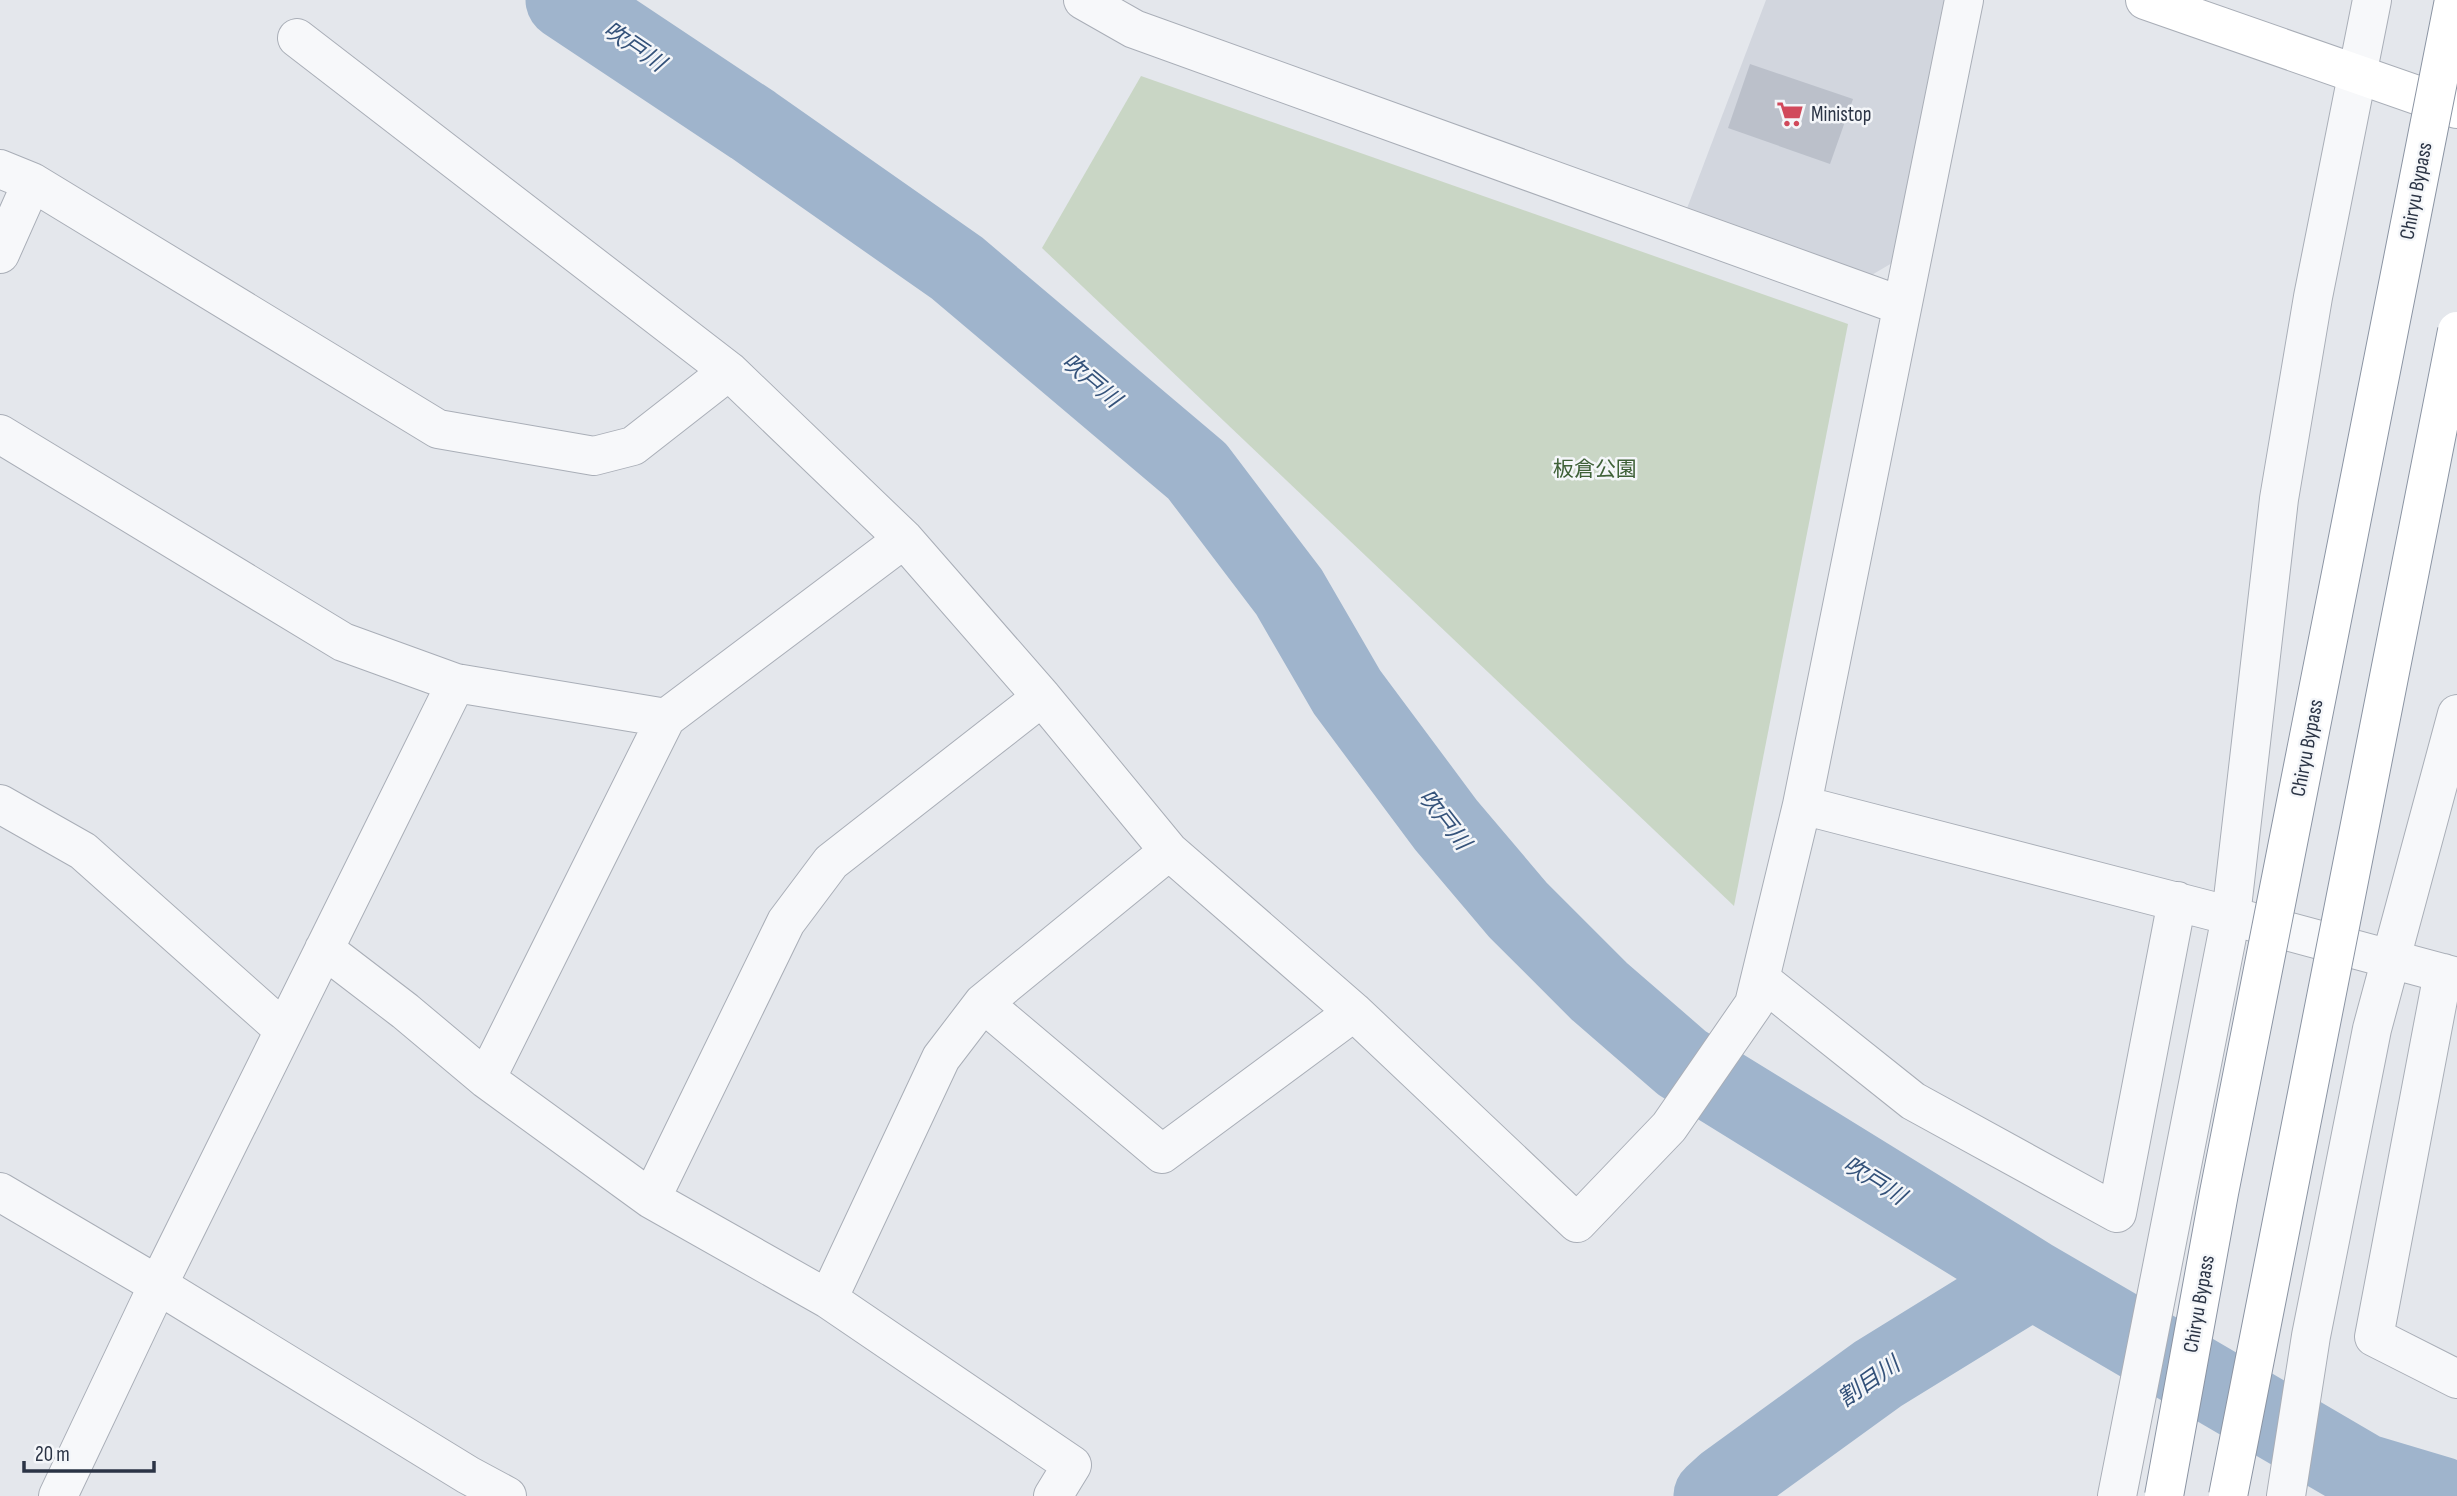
<svg xmlns="http://www.w3.org/2000/svg" width="2457" height="1496" viewBox="0 0 2457 1496" font-family="'Sofia Sans Condensed','Noto Sans JP',sans-serif">
	<rect width="100%" height="100%" fill="#e4e7ec"/>
	<path fill="#d2d6de" d="M 1766,0 L 1944,0 L 1892,263 L 1870,276 L 1686,211 Z"/>
	<path fill="#c9d6c5" d="M 1141,76 L 1848,324 L 1734,906 L 1042,248 Z"/>
	<g fill="none" stroke-linecap="round" stroke-linejoin="round">
		<path stroke="#9fb4cc" stroke-width="79" d="M 565,0 L 753,125 L 957,268 L 1197,471 L 1289,592 L 1347,692 L 1446,825 L 1518,910 L 1599,991 L 1682,1063 L 2032,1279 L 2364,1473 L 2441,1496
			M 1713,1496 L 1725,1485 L 1878,1374 L 2032,1279"/>
	</g>
	<path fill="#bbc0ca" d="M 1750,64 L 1853,99 L 1830,164 L 1728,128 Z"/>
	<g fill="none" stroke-linecap="round" stroke-linejoin="round">
		<defs>
			<path id="street" d="M 1083,0 L 1134,29 L 1902,306
				M 297,38 L 729,371 L 904,539 L 1042,697 L 1169,851 L 1354,1012 L 1577,1223 L 1669,1127 L 1754,1004 L 1802,805 L 1964,0
				M 0,169 L 32,182 L 438,429 L 594,456 L 633,446 L 729,371
				M 0,254 L 32,182
				M 0,434 L 343,642 L 456,683 L 666,718
				M 0,804 L 83,851 L 284,1030
				M 1802,805 L 2216,912 L 2457,977
				M 324,949 L 405,1011 L 486,1079 L 651,1199 L 828,1299 L 1072,1465 L 1053,1496
				M 2443,973 L 2374,1337 L 2457,1379
				M 1760,979 L 1913,1101 L 2117,1213 L 2177,901
				M 983,1003 L 1162,1154 L 1354,1012
				M 486,1079 L 666,718 L 904,539
				M 0,1192 L 158,1285 L 468,1475 L 507,1496
				M 651,1199 L 786,922 L 831,862 L 1042,697
				M 828,1299 L 941,1058 L 983,1003 L 1169,851
				M 58,1496 L 158,1285 L 456,683
				M 2117,1496 L 2231,916 L 2279,499 L 2313,297 L 2372,0
				M 2286,1496 L 2311,1336 L 2372,1029 L 2457,714"/>
			<path id="secondary" d="M 2145,0 L 2457,109"/>
		</defs>
		<use href="#street" stroke="#a9aeb7" stroke-width="40"/>
		<use href="#secondary" stroke="#a9aeb7" stroke-width="40"/>
		<use href="#street" stroke="#f7f8fa" stroke-width="38"/>
		<use href="#secondary" stroke="#fff" stroke-width="38"/>
		<defs>
			<path id="highway-bridge" d="M 2164,1496 L 2219,1193 L 2454,0
				M 2228,1496 L 2457,331"/>
		</defs>
		<use href="#highway-bridge" stroke="#8b94a3" stroke-width="40" stroke-linecap="butt"/>
		<use href="#highway-bridge" stroke="#fff" stroke-width="38"/>
	</g>
	<defs>
		<symbol id="supermarket-bare" viewBox="-9 -9 18 18"><path d="M-6-5.5h2.5l.6 2H6L4.5 2H-2.5L-4.4-4H-6ZM-1.5 3.2a1.3 1.3 0 1 0 .1 0ZM3 3.2a1.3 1.3 0 1 0 .1 0Z" fill="#d1495b" stroke="#f4f6f9" stroke-width="2.5" paint-order="stroke"/></symbol>
	</defs>
	<g fill-rule="evenodd">
		<use href="#supermarket-bare" x="1771" y="95" width="38" height="38"/>
	</g>
	<g text-anchor="middle" dominant-baseline="central" stroke-width="5" stroke-linejoin="round" paint-order="stroke">
		<g font-size="21" fill="#2b3445" stroke="#f4f6f9" text-anchor="start">
			<text x="1811" y="114">Ministop</text>
		</g>
		<g font-size="21" fill="#2b3445" stroke="#f4f6f9">
			<text transform="translate(2416 191) rotate(-79)">Chiryu Bypass</text>
			<text transform="translate(2307 748) rotate(-79)">Chiryu Bypass</text>
			<text transform="translate(2199 1304) rotate(-80)">Chiryu Bypass</text>
		</g>
		<g font-size="21" fill="#3f6138" stroke="#f4f6f9">
			<text x="1595" y="469">板倉公園</text>
		</g>
		<g font-size="23" font-style="italic" fill="#34527a" stroke="#f4f6f9">
			<text transform="translate(634 47) rotate(34)">吹戸川</text>
			<text transform="translate(1091 381) rotate(40)">吹戸川</text>
			<text transform="translate(1444 820) rotate(52)">吹戸川</text>
			<text transform="translate(1874 1181) rotate(32)">吹戸川</text>
			<text transform="translate(1869 1382) rotate(-35)">割目川</text>
		</g>
	</g>
	<path d="M24 1461v10h130v-10" fill="none" stroke="#2b3445" stroke-width="3.5"/>
	<text x="35" y="1461" font-size="21" fill="#2b3445" stroke="#f4f6f9" stroke-width="5" paint-order="stroke">20 m</text>
</svg>
